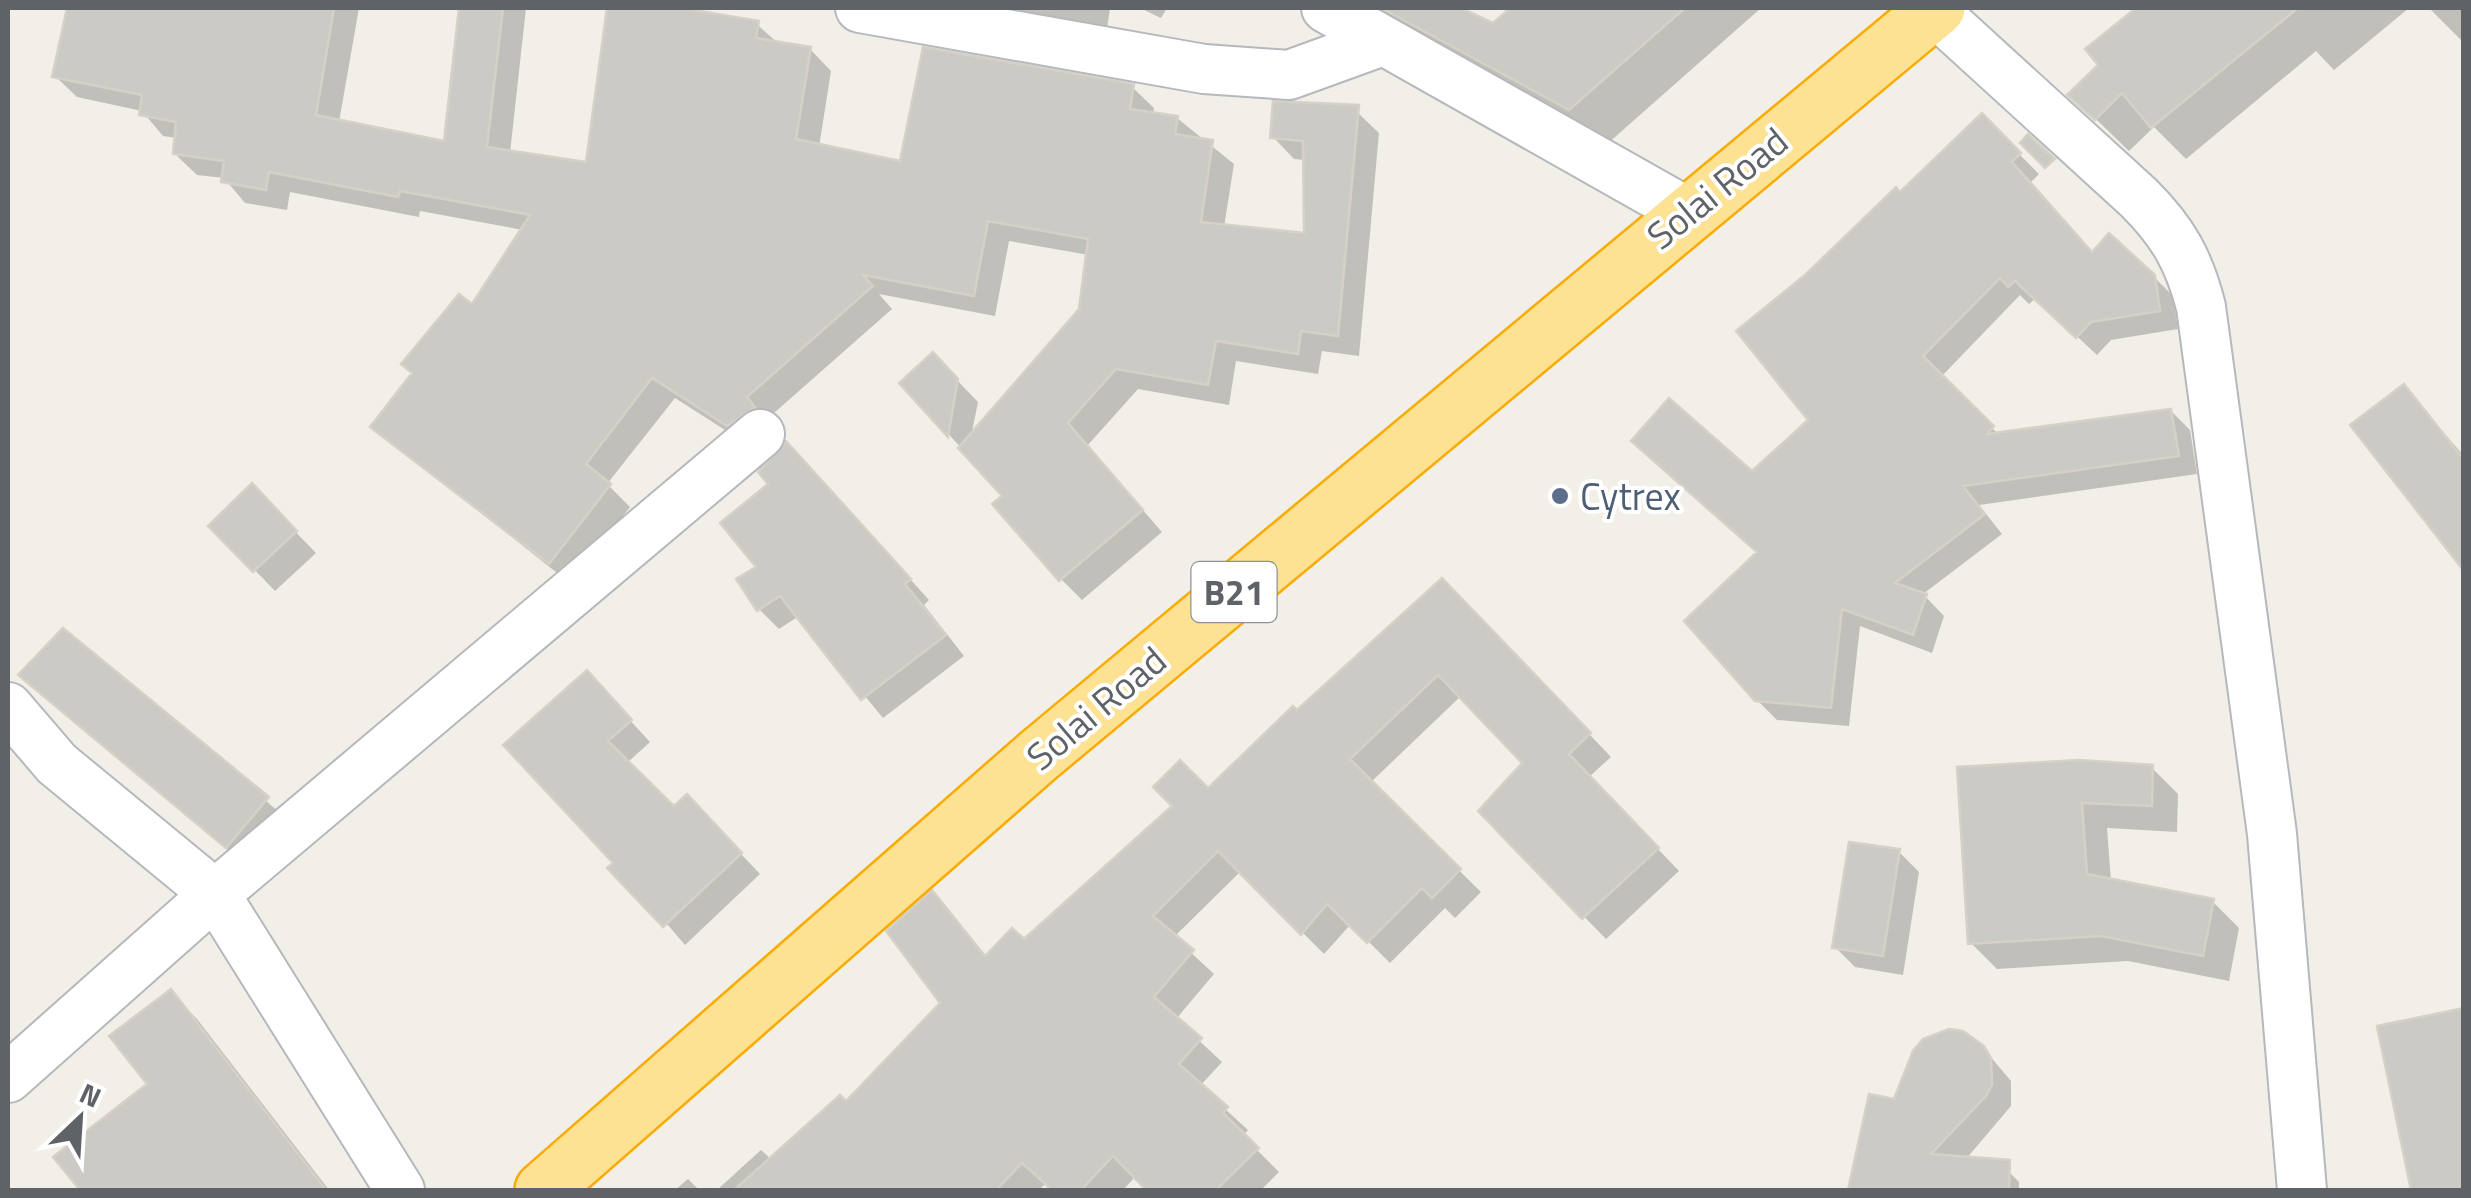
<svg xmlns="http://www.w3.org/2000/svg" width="2471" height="1198" viewBox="0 0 2471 1198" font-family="'Titillium Web',sans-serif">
	<rect width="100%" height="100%" fill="#f1efe8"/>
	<path fill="#0003" d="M 69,8 L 359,8 L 339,122 L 446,144 L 461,8 L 526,8 L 510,153 L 588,165 L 610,8 L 654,8 L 753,21 L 779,44 L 810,49 L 831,71 L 819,147 L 902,164 L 1132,87 L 1154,108 L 1153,115 L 1177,118 L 1234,164 L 1224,227 L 1306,236 L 1306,160 L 1294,159 L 1273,137 L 1357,112 L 1379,133 L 1359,356 L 1322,351 L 1318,374 L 1236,361 L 1229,405 L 1138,389 L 1087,446 L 1162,532 L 1082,600 L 1061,579 L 1005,496 L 902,383 L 953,376 L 978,402 L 971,437 L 1081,310 L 1089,255 L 1009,241 L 995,316 L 879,294 L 892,309 L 766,420 L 750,446 L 675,398 L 607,484 L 630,507 L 571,584 L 373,427 L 472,308 L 523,230 L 420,211 L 419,217 L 290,192 L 287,210 L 245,203 L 224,178 L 197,175 L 175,154 L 177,138 L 163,136 L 142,111 L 77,97 L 55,76 Z
		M 943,8 L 1110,8 L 1105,43 Z
		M 1140,8 L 1167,8 L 1161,18 Z
		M 1381,8 L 1456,8 L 1493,26 L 1513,8 L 1761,8 L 1606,145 L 1412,38 Z
		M 2140,8 L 2409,8 L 2334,70 L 2316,51 L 2186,159 L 2154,127 L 2129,151 L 2071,95 L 2101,65 L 2089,50 Z
		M 2429,8 L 2464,8 L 2464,43 Z
		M 1982,117 L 2039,174 L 2030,183 L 2093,255 L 2153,276 L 2173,296 L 2178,329 L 2111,340 L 2097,355 L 2036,298 L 2029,304 L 2020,295 L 1941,377 L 1999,435 L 2171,411 L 2190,430 L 2197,474 L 1979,505 L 2002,534 L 1923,594 L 1944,616 L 1932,653 L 1860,626 L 1849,726 L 1777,720 L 1757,700 L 1759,554 L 1752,474 L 1812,421 L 1901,196 Z
		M 2404,387 L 2464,456 L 2464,567 Z
		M 806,464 L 929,600 L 924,605 L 964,656 L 883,718 L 799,616 L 779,629 L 759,609 L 759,567 Z
		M 252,487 L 316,553 L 275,591 L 212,526 Z
		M 1464,603 L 1611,757 L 1589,777 L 1679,871 L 1606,939 L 1481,811 L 1526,763 L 1461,696 L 1370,783 L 1481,892 L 1455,918 L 1445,908 L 1390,963 L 1351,924 L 1324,954 L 1241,871 L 1174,937 L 1214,974 L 1176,1019 L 1222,1062 L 1200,1086 L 1248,1130 L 1243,1136 L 1279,1172 L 1261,1190 L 1150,1190 L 1136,1176 L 1123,1190 L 1054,1190 L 1046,1183 L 1039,1190 L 717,1190 L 761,1150 L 772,1160 L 846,1104 L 943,1003 L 932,894 L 987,957 L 1024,943 L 1297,714 Z
		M 113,668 L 295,826 L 255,873 L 22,675 L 108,673 Z
		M 587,674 L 650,742 L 627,763 L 674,810 L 707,818 L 760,874 L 685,945 L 616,864 Z
		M 2152,768 L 2178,794 L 2177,832 L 2107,828 L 2111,881 L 2213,902 L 2239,928 L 2229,981 L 2128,961 L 1997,969 L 1971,943 L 1959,770 Z
		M 1899,852 L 1919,872 L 1903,975 L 1855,967 L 1835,947 Z
		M 170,992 L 197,1019 L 329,1190 L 83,1190 L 57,1157 L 150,1084 Z
		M 1983,1048 L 2011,1081 L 2011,1106 L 1966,1159 L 1999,1162 L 2019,1182 L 2019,1190 L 1850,1190 L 1871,1097 L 1895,1102 Z
		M 688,1179 L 699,1190 L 675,1190 Z"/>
	<path fill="#cccac5" stroke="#d6d1c6" stroke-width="2.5" d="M 67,8 L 334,8 L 316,115 L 444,141 L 459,8 L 503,8 L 487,147 L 586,162 L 607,8 L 682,8 L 759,21 L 756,38 L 811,47 L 796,139 L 900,161 L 923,47 L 1134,84 L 1130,109 L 1178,116 L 1175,134 L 1213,140 L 1201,222 L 1304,233 L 1303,141 L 1270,138 L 1273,101 L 1359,105 L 1338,336 L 1301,331 L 1298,354 L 1216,341 L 1208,385 L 1116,369 L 1068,423 L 1143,510 L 1059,581 L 992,504 L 1002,496 L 958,448 L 1079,309 L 1088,239 L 988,221 L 974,296 L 863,275 L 873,286 L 747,397 L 755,407 L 727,426 L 652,378 L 586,464 L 611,484 L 549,564 L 370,427 L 412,373 L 401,364 L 459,294 L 472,304 L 530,215 L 400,191 L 398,197 L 269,172 L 266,190 L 221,182 L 224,161 L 173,154 L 176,122 L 139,115 L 142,95 L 52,77 Z
		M 1381,8 L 1461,8 L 1493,23 L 1510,8 L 1685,8 L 1569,110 Z
		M 2136,8 L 2298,8 L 2151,128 L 2122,93 L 2095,120 L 2067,95 L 2098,65 L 2085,49 Z
		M 1982,113 L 2021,153 L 2012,162 L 2092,252 L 2109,233 L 2155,275 L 2160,311 L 2091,322 L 2076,338 L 2015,281 L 2008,287 L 2000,278 L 1923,356 L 1994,426 L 1987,434 L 2171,409 L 2179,456 L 1963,486 L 1985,514 L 1895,583 L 1927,594 L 1913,635 L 1842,609 L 1831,708 L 1755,701 L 1684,621 L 1757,552 L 1631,441 L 1669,398 L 1752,471 L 1808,420 L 1736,331 L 1805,275 L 1896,187 L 1900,192 Z
		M 2028,134 L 2055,159 L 2045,168 L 2020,143 Z
		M 933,352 L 958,379 L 948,437 L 899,383 Z
		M 2404,384 L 2464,460 L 2464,571 L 2350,425 Z
		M 786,441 L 911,579 L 905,584 L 946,635 L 861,700 L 780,596 L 757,611 L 736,579 L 756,567 L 720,523 L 768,484 L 758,472 Z
		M 252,483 L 297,531 L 253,572 L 208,526 Z
		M 1442,578 L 1591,733 L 1569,754 L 1659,848 L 1582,919 L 1478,811 L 1522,763 L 1438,675 L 1350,759 L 1461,869 L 1432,898 L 1422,888 L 1367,943 L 1327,904 L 1301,935 L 1218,851 L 1153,916 L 1194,950 L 1154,997 L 1202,1038 L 1179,1064 L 1228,1107 L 1223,1113 L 1259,1148 L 1216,1190 L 1146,1190 L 1113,1156 L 1081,1190 L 1052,1190 L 1022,1163 L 996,1190 L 734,1190 L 840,1095 L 846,1101 L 940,1003 L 886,931 L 932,890 L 985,956 L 1012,928 L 1024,939 L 1172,806 L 1153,787 L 1180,760 L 1208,788 L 1293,706 L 1297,710 Z
		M 63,628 L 269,797 L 226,848 L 18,675 Z
		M 587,670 L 632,720 L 608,741 L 674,806 L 687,794 L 742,853 L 663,927 L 607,868 L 613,863 L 503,745 Z
		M 2079,760 L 2153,765 L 2152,806 L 2082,803 L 2087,874 L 2214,899 L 2203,956 L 2101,936 L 1968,944 L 1957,767 Z
		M 1849,842 L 1900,849 L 1883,956 L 1832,948 Z
		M 171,989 L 326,1190 L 80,1190 L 53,1157 L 147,1084 L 109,1036 Z
		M 2464,1008 L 2464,1190 L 2411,1190 L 2377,1026 Z
		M 1949,1029 L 1963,1031 L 1984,1046 L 1991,1058 L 1992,1085 L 1986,1096 L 1931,1154 L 2010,1160 L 2009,1190 L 1848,1190 L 1869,1094 L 1894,1099 L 1913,1051 L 1923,1039 Z"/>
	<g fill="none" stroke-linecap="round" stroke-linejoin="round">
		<defs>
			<path id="minor" d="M 860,8 L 1204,69 L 1289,75 L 1380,42
				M 1326,8 L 1687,212
				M 1933,10 L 2139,198 C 2173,232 2189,260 2201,307 L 2272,834 L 2302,1190
				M 8,707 L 57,764 L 215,894 L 400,1190
				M 8,1078 L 215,894 L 760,434"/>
			<path id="highway" d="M 543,1190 L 1038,756 L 1937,8"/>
		</defs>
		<use href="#minor" stroke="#b5b8bc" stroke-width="52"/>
		<use href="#highway" stroke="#f9ab00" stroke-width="60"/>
		<use href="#minor" stroke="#fff" stroke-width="48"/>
		<use href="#highway" stroke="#fde293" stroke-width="55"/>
	</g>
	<circle fill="#5c6f8a" stroke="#fff" stroke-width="4" cx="1560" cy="496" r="10"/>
	<g text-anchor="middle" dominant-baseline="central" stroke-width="8" stroke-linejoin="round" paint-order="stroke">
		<rect fill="#fff" stroke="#8f9295" stroke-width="2.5" x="1191.5" y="562" width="85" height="60" rx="8"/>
		<g font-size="35" font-weight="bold" fill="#5f6368">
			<text x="1234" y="592">B21</text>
		</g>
		<g font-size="38" fill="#5f6368" stroke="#fff">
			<text transform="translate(1717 188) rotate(-39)">Solai Road</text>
			<text transform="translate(1096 708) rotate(-40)">Solai Road</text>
		</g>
		<g font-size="38" fill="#4e5e75" stroke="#fff" text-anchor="start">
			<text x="1580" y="496">Cytrex</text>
		</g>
	</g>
	<rect width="2471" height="1198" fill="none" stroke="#5f6368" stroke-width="20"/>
	<g transform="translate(80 1118) rotate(25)" stroke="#ffffff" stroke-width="8" paint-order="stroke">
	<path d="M0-8L18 38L0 25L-18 38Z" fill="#5f6368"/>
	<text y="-15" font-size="28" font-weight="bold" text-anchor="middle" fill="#5f6368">N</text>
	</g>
</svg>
